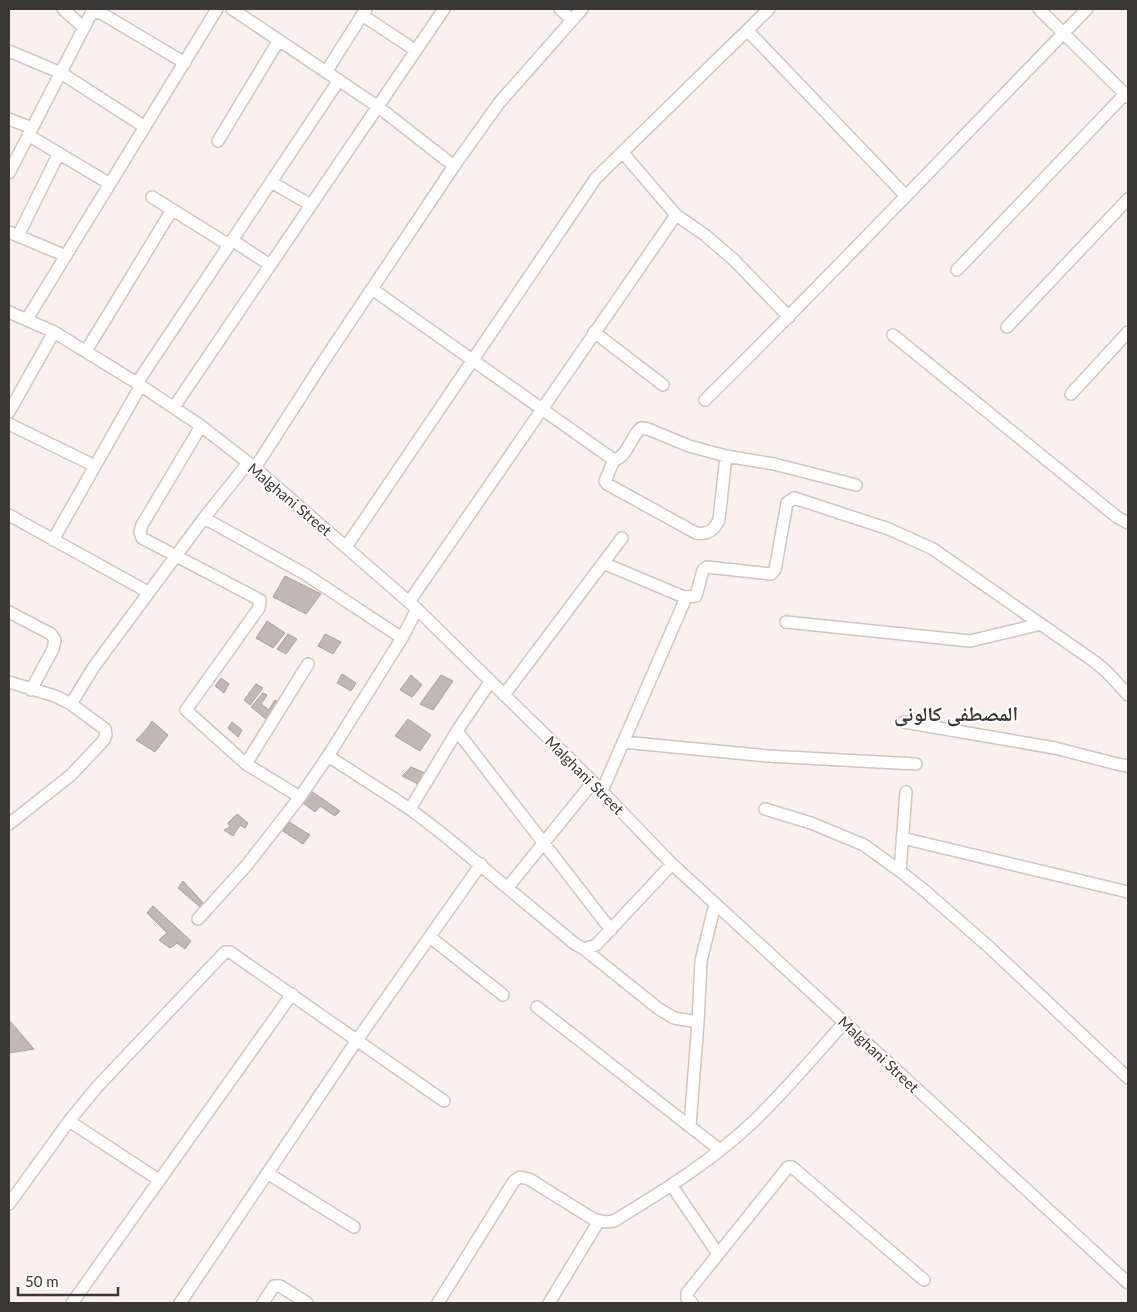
<svg xmlns="http://www.w3.org/2000/svg" width="1137" height="1312" viewBox="0 0 1137 1312" font-family="Lato,'Noto Naskh Arabic',sans-serif">
	<rect width="100%" height="100%" fill="#fbf0eb"/>
	<path fill="#c3b7b5" stroke="#ab9f9d" d="M 285,576 L 321,594 L 306,614 L 273,597 Z
		M 267,621 L 285,633 L 273,648 L 256,638 Z
		M 288,634 L 297,639 L 286,654 L 277,649 Z
		M 325,634 L 341,642 L 333,654 L 318,646 Z
		M 342,674 L 356,683 L 351,691 L 337,683 Z
		M 411,675 L 422,685 L 412,697 L 400,690 Z
		M 441,675 L 453,681 L 433,710 L 420,704 Z
		M 221,678 L 229,684 L 224,693 L 215,686 Z
		M 256,684 L 263,688 L 250,705 L 244,700 Z
		M 263,693 L 267,695 L 261,704 L 269,710 L 275,700 L 283,705 L 271,723 L 251,707 Z
		M 408,719 L 431,735 L 420,751 L 395,736 Z
		M 152,721 L 168,735 L 155,752 L 136,740 L 146,730 Z
		M 232,722 L 242,730 L 238,737 L 228,728 Z
		M 411,767 L 425,773 L 418,784 L 402,776 Z
		M 311,791 L 340,811 L 335,816 L 320,806 L 315,812 L 303,803 Z
		M 237,814 L 248,823 L 245,828 L 240,825 L 233,836 L 224,830 L 230,827 L 228,823 Z
		M 289,822 L 310,835 L 303,844 L 283,831 Z
		M 183,881 L 205,905 L 200,907 L 178,888 Z
		M 153,906 L 191,941 L 185,949 L 177,943 L 170,948 L 159,940 L 167,933 L 147,913 Z
		M 9,1020 L 34,1049 L 9,1053 Z"/>
	<g fill="none" stroke-linecap="round" stroke-linejoin="round">
		<defs>
			<path id="minor" d="M 63,9 L 84,28
				M 232,9 L 377,106 L 454,166
				M 560,9 L 572,20
				M 1039,9 L 1128,97
				M 362,15 L 415,50
				M 748,31 L 905,195
				M 9,51 L 61,73 L 145,127
				M 326,72 L 366,9
				M 9,119 L 32,128
				M 28,135 L 110,184
				M 218,141 L 279,40
				M 623,153 L 676,215 L 705,235 L 734,260 L 789,317
				M 9,173 L 92,12 L 101,13 L 185,63
				M 271,182 L 311,205
				M 152,197 L 229,245
				M 9,232 L 66,256
				M 18,236 L 59,153
				M 232,240 L 270,265
				M 957,270 L 1125,94
				M 372,289 L 614,460 C 627,458 631,436 641,428 L 648,429 L 689,446 L 726,456 L 774,464 L 856,485
				M 9,312 L 54,332 L 137,383 L 201,426 L 255,468 L 417,609 L 593,782 L 672,864 L 1128,1283
				M 27,319 L 217,9
				M 1007,327 L 1128,199
				M 594,332 L 663,385
				M 893,335 L 1117,517 L 1128,523
				M 86,351 L 172,210
				M 137,383 L 339,80
				M 1071,394 L 1128,332
				M 705,400 C 835,272 960,139 1087,9
				M 174,407 L 444,9
				M 9,412 L 54,332
				M 9,424 L 95,466
				M 201,426 L 142,525 L 140,532 L 142,538 L 260,600 L 259,608 L 186,710 L 246,764 L 300,797
				M 614,460 L 605,481 L 607,484 L 696,533 C 708,535 714,530 719,520 L 726,456
				M 255,468 L 325,359 L 454,166 L 499,103 L 582,9
				M 9,515 L 148,592
				M 204,518 L 305,574 L 402,638
				M 53,540 L 141,385
				M 346,547 L 596,178 L 769,9
				M 603,563 L 684,597 L 696,596 L 703,570 L 707,567 L 771,574 L 775,570 L 787,503 L 794,498 L 889,529 L 933,549 L 1095,662 L 1107,672 L 1128,695
				M 409,602 L 676,215
				M 9,612 L 51,634 L 55,640 L 53,649 L 31,690
				M 786,622 L 970,641 L 1041,624
				M 9,682 L 55,696 L 71,704 L 105,729 L 106,735 L 104,740 L 71,775 L 9,824
				M 504,695 L 622,538
				M 71,704 L 93,668 L 107,649 L 204,518 L 248,463
				M 904,722 L 1055,748 L 1117,764 L 1128,766
				M 457,731 L 611,930
				M 623,742 L 768,756 L 916,764
				M 328,756 L 410,809 L 445,836 L 575,944 L 584,949 L 659,1009 L 674,1018 L 698,1022
				M 246,764 L 308,664
				M 602,791 L 685,600 L 684,597
				M 410,809 L 457,731 L 490,682
				M 765,809 L 811,823 L 864,845 L 900,871 L 925,891 L 989,947 L 1128,1078
				M 902,838 L 1128,892
				M 900,871 L 906,792
				M 508,887 L 593,782
				M 198,919 L 246,866 L 300,797 L 328,756 L 402,638 L 417,609
				M 430,937 L 503,995
				M 584,949 L 596,945 L 672,864
				M 537,1007 L 720,1150
				M 69,1121 L 159,1180
				M 690,1126 L 698,1022 L 701,961 L 715,904
				M 267,1173 L 354,1227
				M 672,1186 L 718,1254
				M 9,1204 L 69,1121 L 97,1087 L 225,952 L 230,952 L 444,1101
				M 72,1303 L 292,994
				M 180,1303 L 357,1040 L 481,864
				M 263,1303 L 274,1286 L 280,1286 L 307,1303
				M 438,1303 L 514,1181 L 520,1177 L 529,1179 L 593,1219 L 605,1222 L 614,1221 C 663,1191 712,1161 754,1121 C 786,1090 815,1055 845,1022
				M 549,1303 L 599,1221
				M 692,1303 L 687,1298 L 687,1293 L 784,1172 L 788,1167 L 792,1167 L 924,1280"/>
		</defs>
		<use href="#minor" stroke="#d0c6c0" stroke-width="14"/>
		<use href="#minor" stroke="#fff" stroke-width="11"/>
	</g>
	<g text-anchor="middle" dominant-baseline="central" stroke-width="4" stroke-linejoin="round" paint-order="stroke">
		<g font-size="15" fill="#3b3734" stroke="#fff">
			<text transform="translate(290 499) rotate(40)">Malghani Street</text>
			<text transform="translate(585 775) rotate(45)">Malghani Street</text>
			<text transform="translate(879 1054) rotate(43)">Malghani Street</text>
		</g>
		<g font-size="20" font-weight="bold" fill="#3b3734" stroke="#fff">
			<text x="956" y="713">المصطفی کالونی</text>
		</g>
	</g>
	<rect width="1137" height="1312" fill="none" stroke="#3b3734" stroke-width="20"/>
	<path d="M18 1287v8h100v-8" fill="none" stroke="#3b3734" stroke-width="2.5"/>
	<text x="25" y="1287" font-size="15" fill="#3b3734" stroke="#ffffff" stroke-width="4" paint-order="stroke">50 m</text>
</svg>
